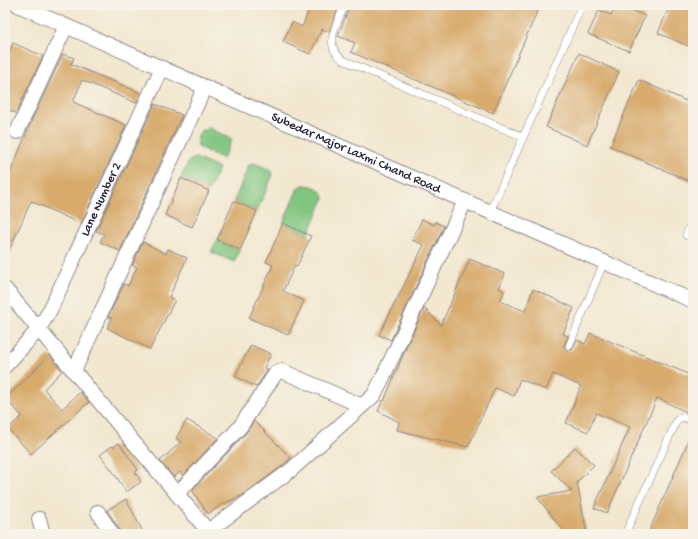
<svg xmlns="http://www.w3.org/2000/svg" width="698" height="539" viewBox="0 0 698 539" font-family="'Gochi Hand',sans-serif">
	<rect width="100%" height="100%" fill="#f7f3e8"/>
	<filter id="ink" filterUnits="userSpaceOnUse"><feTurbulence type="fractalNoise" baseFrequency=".025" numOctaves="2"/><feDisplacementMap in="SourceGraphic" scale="8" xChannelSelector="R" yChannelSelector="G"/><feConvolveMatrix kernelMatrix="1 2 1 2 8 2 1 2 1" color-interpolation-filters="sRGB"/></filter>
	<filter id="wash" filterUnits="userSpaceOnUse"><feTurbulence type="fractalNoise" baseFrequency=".012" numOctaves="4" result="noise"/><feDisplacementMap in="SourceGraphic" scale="16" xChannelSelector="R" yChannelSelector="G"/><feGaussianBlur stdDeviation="0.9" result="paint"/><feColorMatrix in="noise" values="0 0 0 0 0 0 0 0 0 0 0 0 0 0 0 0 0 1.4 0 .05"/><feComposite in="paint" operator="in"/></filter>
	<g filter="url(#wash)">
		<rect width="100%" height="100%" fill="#f2e7cf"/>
		<path fill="#80c580" stroke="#51745e" d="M 207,127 L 232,139 L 223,159 L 198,147 L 197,139 L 201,130 L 205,131 Z
			M 195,158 L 219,168 L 209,191 L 181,178 L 188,162 Z
			M 254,163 L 271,170 L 273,175 L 257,211 L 234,201 L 249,165 Z
			M 303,185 C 313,185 323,189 324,199 L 308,235 L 283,223 L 298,188 Z
			M 217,240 L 240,250 L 234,262 L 211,252 Z"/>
		<g id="blocks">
			<path fill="#d8ab6d" d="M 311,5 L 340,5 L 329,32 L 322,29 L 310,54 L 283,42 L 292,22 L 302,27 Z
				M 350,5 L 540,5 L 493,113 L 351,52 L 355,43 L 338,36 Z
				M 616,5 L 619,5 L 645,16 L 629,51 L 588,34 L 599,10 L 611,15 Z
				M 670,5 L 693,5 L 693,48 L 658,33 Z
				M 13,43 L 43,56 L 16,113 L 5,109 L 5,62 Z
				M 579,53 L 619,72 L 587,145 L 546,127 Z
				M 63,54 L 74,58 L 71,64 L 141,93 L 136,103 L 82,80 L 73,102 L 126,125 L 81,224 L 31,201 L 5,260 L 5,187 L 9,179 L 8,178 L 32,120 Z
				M 639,80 L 693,104 L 693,183 L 610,146 Z
				M 155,104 L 182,115 L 120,251 L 100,242 L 104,234 L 96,231 Z
				M 181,178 L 209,191 L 192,227 L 165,215 Z
				M 234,201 L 257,211 L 240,250 L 217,240 Z
				M 422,219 L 434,225 L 435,222 L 444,226 L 391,340 L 379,335 L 424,245 L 412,240 Z
				M 283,223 L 311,236 L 297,266 L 295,265 L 283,291 L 304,301 L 288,335 L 249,318 L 273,265 L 266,262 Z
				M 143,242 L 166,254 L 168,249 L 187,258 L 169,297 L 175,300 L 150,349 L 107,328 L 112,318 L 108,317 L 124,284 L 128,286 L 137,267 L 132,265 Z
				M 470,259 L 505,274 L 499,288 L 504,291 L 500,301 L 525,311 L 533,289 L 574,308 L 563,334 L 568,336 L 564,346 L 567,350 L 572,350 L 577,340 L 585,344 L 590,333 L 693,376 L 693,415 L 657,398 L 607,513 L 594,508 L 630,427 L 596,413 L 588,432 L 566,423 L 581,386 L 553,374 L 546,390 L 520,379 L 514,396 L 495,388 L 468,447 L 397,430 L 399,422 L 378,411 L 383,400 L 384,401 L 406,348 L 424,308 L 441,325 Z
				M 251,345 L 271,354 L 264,368 L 268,370 L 256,387 L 235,376 Z
				M 50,355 L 62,371 L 44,389 L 62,409 L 80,392 L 89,402 L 31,454 L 8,429 L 22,416 L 5,399 Z
				M 187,420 L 218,438 L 183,476 L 180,472 L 174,477 L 160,461 L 181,442 L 176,438 Z
				M 254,421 L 291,458 L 282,466 L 243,495 L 221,505 L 208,514 L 192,490 L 246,433 Z
				M 693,430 L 693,534 L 648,534 Z
				M 119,443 L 138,470 L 135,472 L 141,482 L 126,492 L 114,473 L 100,455 L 112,446 L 113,447 Z
				M 575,447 L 594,465 L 577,482 L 587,534 L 566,534 L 537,497 L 572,491 L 551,471 Z
				M 126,499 L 144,534 L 120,534 L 119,529 L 107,510 Z"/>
		</g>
	</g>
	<g filter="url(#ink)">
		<use href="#blocks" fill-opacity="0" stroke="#8a8485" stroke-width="1"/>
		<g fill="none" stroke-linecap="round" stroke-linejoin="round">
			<defs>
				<path id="service" d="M 345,5 C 339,19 326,39 336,53 C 338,56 341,58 343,60 L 523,137
					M 490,212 L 582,5
					M 693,219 L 686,235 L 693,238
					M 569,346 L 604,262
					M 625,534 L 677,420 L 682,417 L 693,421"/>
				<g id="minor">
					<path id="s1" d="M 18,5 L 693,301"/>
					<path d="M 17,132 L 66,26"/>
					<path d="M 5,289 L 208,531"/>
					<path id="s2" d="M 5,366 L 39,329 L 50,310 L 162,68"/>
					<path d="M 74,371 L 205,87"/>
					<path d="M 177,494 L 240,427 L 276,373 L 282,371 L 362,406"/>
					<path d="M 98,512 L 112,534"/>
					<path d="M 39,519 L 43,534"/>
					<path d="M 204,534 L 291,470 L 374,395 L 383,377 L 465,201"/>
				</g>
			</defs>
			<use href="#service" stroke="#8a8485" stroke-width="8"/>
			<use href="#minor" stroke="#8a8485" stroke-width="16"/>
			<use href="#service" stroke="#fff" stroke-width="7"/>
			<use href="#minor" stroke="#fff" stroke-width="14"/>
		</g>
	</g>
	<g text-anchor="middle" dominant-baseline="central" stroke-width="3" stroke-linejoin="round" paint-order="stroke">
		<g font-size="13" fill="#22223b" stroke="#f7f3e8">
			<text stroke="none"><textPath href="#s1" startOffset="369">Subedar Major Laxmi Chand Road</textPath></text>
			<text stroke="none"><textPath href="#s2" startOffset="194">Lane Number 2</textPath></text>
		</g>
	</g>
	<rect width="698" height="539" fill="none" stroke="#f7f3e8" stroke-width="20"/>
</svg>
